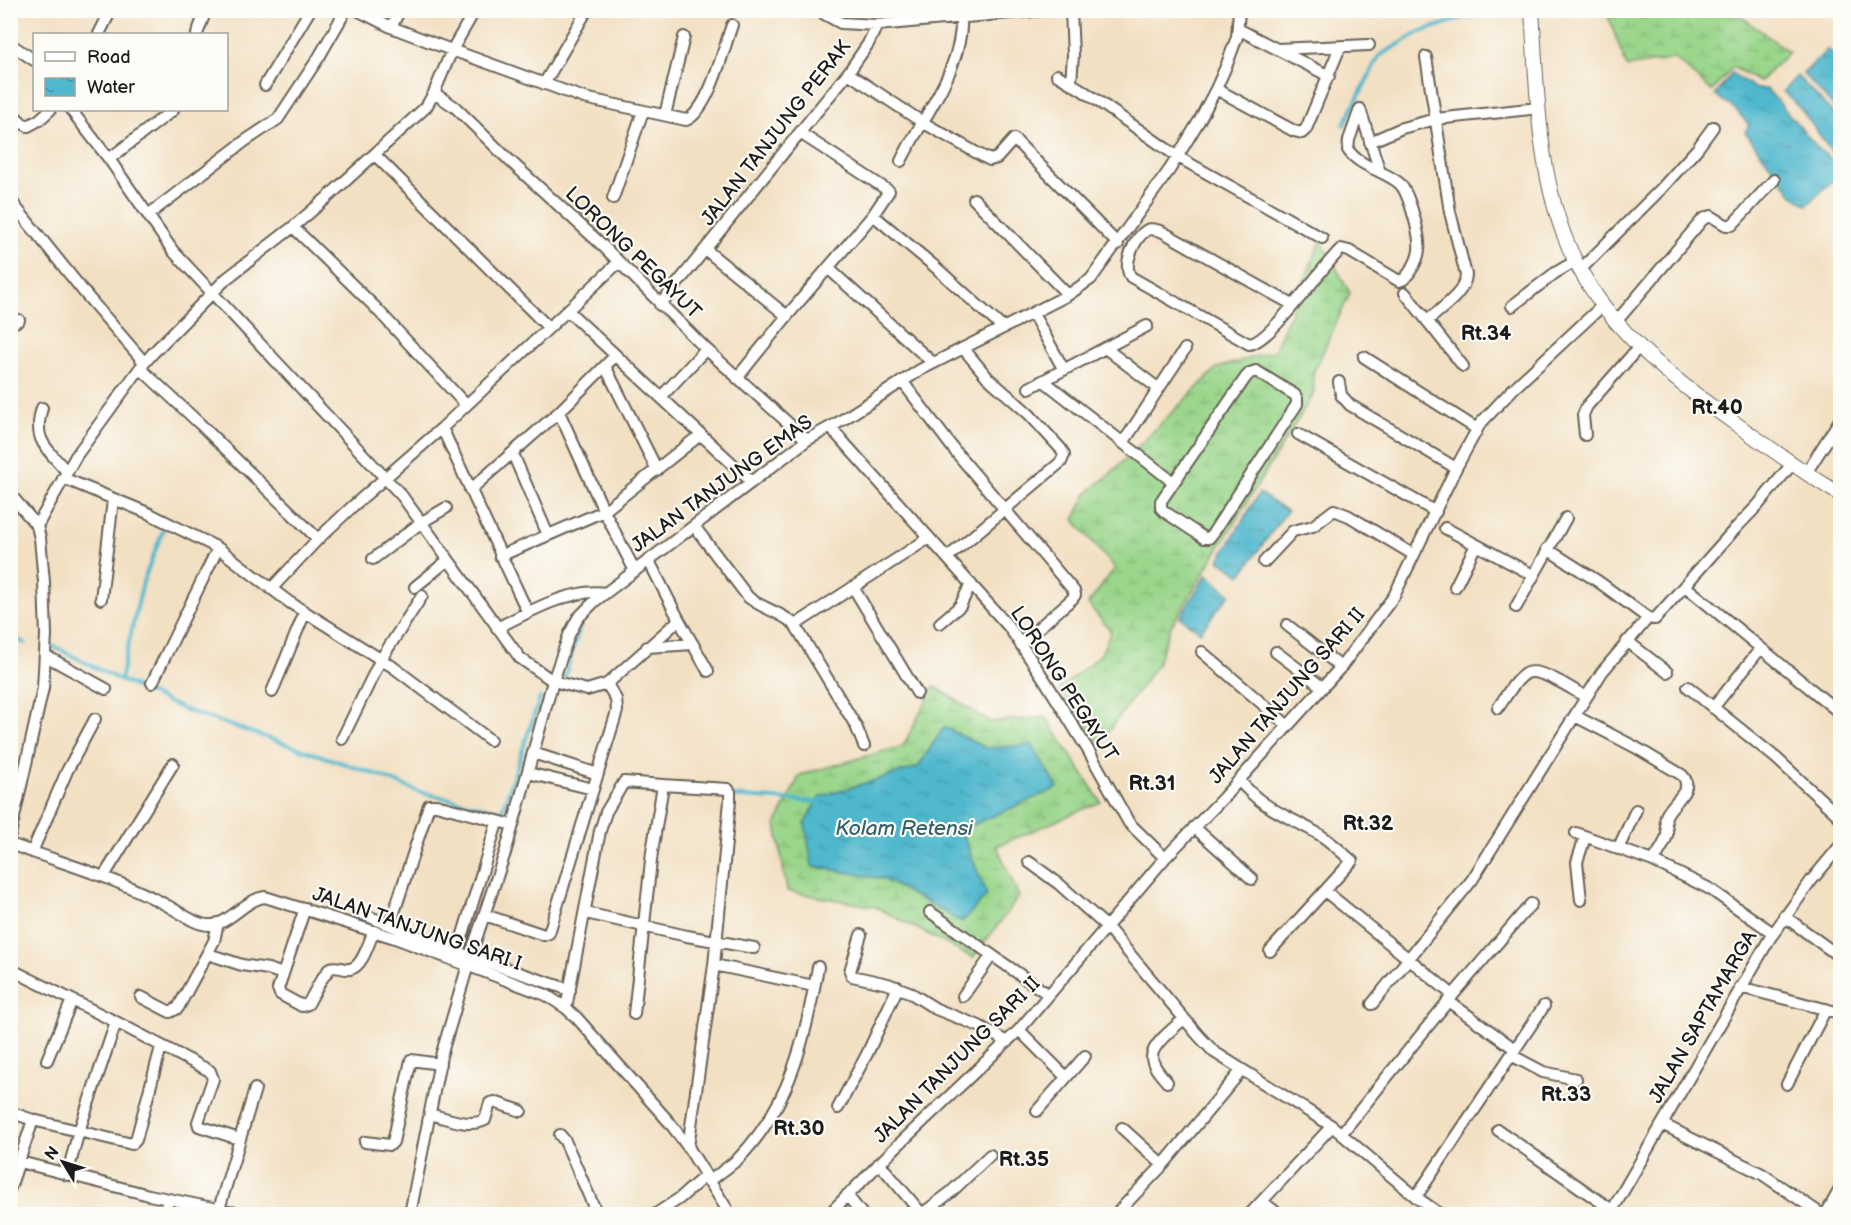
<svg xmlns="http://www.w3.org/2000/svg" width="1851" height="1225" viewBox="0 0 1851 1225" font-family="'Balsamiq Sans',sans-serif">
	<defs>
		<pattern id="wetland-marsh" width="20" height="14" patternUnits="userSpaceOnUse" patternTransform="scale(1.5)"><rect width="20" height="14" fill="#9ad68b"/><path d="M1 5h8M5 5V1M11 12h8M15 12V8" fill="none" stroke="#84b777"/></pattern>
		<pattern id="water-ripples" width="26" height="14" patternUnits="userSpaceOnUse" patternTransform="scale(1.5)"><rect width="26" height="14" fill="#4fb8cd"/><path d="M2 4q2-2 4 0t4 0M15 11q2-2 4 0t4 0" fill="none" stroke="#4195a6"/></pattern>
	</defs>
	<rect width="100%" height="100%" fill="#fdfcf7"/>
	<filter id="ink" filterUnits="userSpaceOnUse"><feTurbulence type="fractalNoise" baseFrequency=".0167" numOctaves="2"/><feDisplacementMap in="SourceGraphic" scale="12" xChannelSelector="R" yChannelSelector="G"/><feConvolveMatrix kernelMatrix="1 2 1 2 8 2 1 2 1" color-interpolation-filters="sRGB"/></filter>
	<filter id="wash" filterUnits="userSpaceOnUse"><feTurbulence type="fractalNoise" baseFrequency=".008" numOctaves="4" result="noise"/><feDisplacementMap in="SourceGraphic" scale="24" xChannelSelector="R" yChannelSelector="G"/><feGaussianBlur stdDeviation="1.35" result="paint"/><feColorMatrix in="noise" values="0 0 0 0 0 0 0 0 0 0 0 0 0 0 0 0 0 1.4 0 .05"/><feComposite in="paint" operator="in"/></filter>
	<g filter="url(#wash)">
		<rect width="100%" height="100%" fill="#f2e0c3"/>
		<path fill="url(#wetland-marsh)" stroke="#5b7954" stroke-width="1.5" d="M 1606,11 L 1734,11 L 1789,52 L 1759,82 L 1733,67 L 1712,91 L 1675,59 L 1627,67 Z
			M 1321,241 L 1350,293 L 1313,374 L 1314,393 L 1170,628 L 1157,665 L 1100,743 L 1060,689 L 1101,654 L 1111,631 L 1088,604 L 1115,568 L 1074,520 L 1088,492 L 1109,475 L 1217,368 L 1274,351 Z
			M 934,686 L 990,722 L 1046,717 L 1101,802 L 997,846 L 1019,897 L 973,958 L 876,907 L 787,891 L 776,824 L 800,775 L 903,746 Z"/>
		<path fill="url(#water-ripples)" stroke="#366a74" stroke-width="1.5" d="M 1828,49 L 1840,61 L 1840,113 L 1803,74 Z
			M 1732,73 L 1756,89 L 1767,89 L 1819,149 L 1840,167 L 1840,174 L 1807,205 L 1793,195 L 1745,132 L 1749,125 L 1736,110 L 1715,95 Z
			M 1797,76 L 1840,120 L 1840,157 L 1833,154 L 1803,112 L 1783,91 Z
			M 1259,493 L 1287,511 L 1241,575 L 1219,560 Z
			M 1207,574 L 1230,594 L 1200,632 L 1180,617 Z
			M 944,727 L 986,748 L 1032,745 L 1058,788 L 961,830 L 987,895 L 962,922 L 883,879 L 812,866 L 805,823 L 820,797 L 918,767 Z"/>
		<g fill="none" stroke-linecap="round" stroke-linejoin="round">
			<path stroke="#4fb8cd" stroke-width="4" d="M 1344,125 L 1379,56 L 1420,32 L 1465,17 L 1496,14
				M 10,636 L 25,643
				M 53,646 L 120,680 L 185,710 L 378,775 L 419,792 L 502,811 L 540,698
				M 565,677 L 580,626
				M 120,680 L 143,582 L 164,528
				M 623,789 L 819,802"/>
		</g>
	</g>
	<g filter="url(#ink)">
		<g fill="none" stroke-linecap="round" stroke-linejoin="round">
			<defs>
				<path id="minor" d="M 357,10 L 391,27 L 438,45 L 584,98 L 686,120 C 709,111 724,47 732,25
					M 817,10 L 841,23 L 877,25 L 1045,10
					M 1071,10 L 1073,55 L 1071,83
					M 10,16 L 14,10
					M 391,27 L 400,10
					M 1238,29 L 1329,76
					M 99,34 L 111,10
					M 197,34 L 206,10
					M 10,44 L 34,60
					M 1277,49 L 1369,45
					M 1426,57 L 1450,212 L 1466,275 C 1465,294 1440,309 1427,321
					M 848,73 L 922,122 L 984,157 L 990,160 L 997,158 L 1014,139 L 1118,244
					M 1057,75 L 1082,90 L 1178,157 L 1322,238
					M 544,84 L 587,10
					M 265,85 L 310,10
					M 1216,89 L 1294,131 L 1302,133 L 1306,129 L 1340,47
					M 434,93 L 455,107 L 509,160 L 601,244 L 706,349 L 807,440
					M 1360,109 L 1380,172
					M 71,110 L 109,159 L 173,251 L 402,496 L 520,658 L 553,681 L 587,690 L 607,684 L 679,620
					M 10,111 L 22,123 L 28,126 L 39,120 L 50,110
					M 665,115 L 684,37
					M 1370,142 L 1402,128 L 1436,119 L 1539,108
					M 375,155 L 548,327
					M 109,159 L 173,110
					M 901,161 C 924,114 966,66 961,10
					M 613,198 L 643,111
					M 974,199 L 1068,295
					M 10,200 L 88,297 L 144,362
					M 148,215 L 245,141 L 278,119 L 319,57 L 346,10
					M 873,215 L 933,265 L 1003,328
					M 293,227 L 374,306 L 466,405
					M 706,250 L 787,316
					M 828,268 L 933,363
					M 1579,271 L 1661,189 L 1697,149 L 1713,127
					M 1405,293 L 1463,366
					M 660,305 L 848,73 L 868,44 L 877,25
					M 1293,305 L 1161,231 C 1156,230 1151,228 1147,230 C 1135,237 1122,265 1131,277 L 1249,344 C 1270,343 1322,266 1341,249 L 1349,251 L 1399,281 L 1404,279 C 1411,272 1418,260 1419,250 C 1421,237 1409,192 1399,183 C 1384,171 1359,166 1348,150 L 1349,140 L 1360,109
					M 1512,306 L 1555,273 L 1574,262
					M 567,310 L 752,482
					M 1033,314 L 1064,370
					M 1615,323 L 1703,219 L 1711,216 L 1726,225 L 1732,225 L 1774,180
					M 10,324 L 19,320
					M 1105,348 L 1159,389
					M 1364,357 L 1477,429
					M 605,366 L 657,470
					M 140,368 L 199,423 L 318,539
					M 1256,371 L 1295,395 L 1297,399 L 1297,404 L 1213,533 L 1209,538 L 1204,538 L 1165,512 L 1161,508 L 1161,501 L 1246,377 L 1250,373 Z
					M 737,378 L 787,316 L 873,215 L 889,191 L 800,133
					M 902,381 L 955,451 L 1074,591 L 1075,595 L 1072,599 L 1021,643
					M 1044,381 L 1173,482
					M 1339,382 L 1341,395 L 1350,405 L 1456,468
					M 1029,388 L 1147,326
					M 661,397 L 706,349
					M 42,408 C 32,441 47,448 67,472
					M 559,412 L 604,511 L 635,571
					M 830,427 L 1009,627 L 1046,682 L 1088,750 L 1129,823 L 1165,858
					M 442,428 L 528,613
					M 1298,434 L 1436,512
					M 1585,435 L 1583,415 L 1587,406 L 1639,347
					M 1123,443 L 1185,349
					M 513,454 L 548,535
					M 1806,473 L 1840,420
					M 63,478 L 148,513 L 218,548 L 289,602 L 393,667 L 490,740
					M 470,490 L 559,412 L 615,356
					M 10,494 L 37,526 L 40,538 L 44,582 L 46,635 L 43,688 L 10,835
					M 37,526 L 76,456 L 140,368 L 153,353 L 226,279 L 293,227 L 329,196 L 426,107 L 434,93 L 452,50 L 475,10
					M 694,526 L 748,597 C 762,609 782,612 795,625 L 856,726 L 864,746
					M 1445,528 L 1533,575
					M 1547,549 L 1599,582 L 1648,618 L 1655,619 L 1734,530 L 1758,505 L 1792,464
					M 500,556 L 604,511 L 700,435
					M 948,557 L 1061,462 L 1064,455 L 1061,449 L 1029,414 L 988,378 L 963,348
					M 373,559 L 422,522 L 446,508
					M 649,561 L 679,620 L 708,671
					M 1264,562 L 1293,531 L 1313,526 L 1334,510 L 1349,516 L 1414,555
					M 1685,586 L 1840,713
					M 415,587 L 448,560
					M 853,587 L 917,693
					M 1455,587 L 1476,545
					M 271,589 L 318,539 L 353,506 L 442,428 L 618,263
					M 101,599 L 113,500
					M 1516,607 L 1566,518
					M 940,623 L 960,606 L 971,584
					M 795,625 L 929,538
					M 1287,625 L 1341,667
					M 497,628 C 526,613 573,587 606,593
					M 1627,641 L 1667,672
					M 647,647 L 693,644
					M 1202,652 L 1287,725
					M 1276,652 L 1322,687
					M 46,656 L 106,689
					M 152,683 L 218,548
					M 1688,687 L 1776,758 L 1840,817
					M 272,692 L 305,612
					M 1498,708 C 1505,698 1514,681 1525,674 C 1538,665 1573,690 1586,697
					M 1713,708 L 1761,648
					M 1575,716 L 1635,747 L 1682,775 C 1696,789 1671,803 1666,816 C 1664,822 1668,829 1667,835 C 1665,844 1658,854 1653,861
					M 342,739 L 381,659 L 422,596
					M 533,753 L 598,774
					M 528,773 L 593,789
					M 1239,780 C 1263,809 1284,814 1315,832 C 1329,839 1340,851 1352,861 L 1270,951
					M 1194,827 L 1252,879
					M 1576,833 L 1653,861 L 1710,889 L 1773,933
					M 10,844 C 64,864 118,878 168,906 C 180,912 195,925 209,925 C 228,926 245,899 265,897 L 395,938 L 546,995 L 566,1008 L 577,1018 L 670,1123 L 688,1147 L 730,1214
					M 1618,849 L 1636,810
					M 32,852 L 67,771 L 95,719
					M 1029,862 L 1059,884 L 1107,927 L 1198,1035 L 1214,1052 L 1332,1126 L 1416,1197 L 1440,1214
					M 104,876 L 173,764
					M 1325,891 L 1453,995
					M 1581,900 L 1577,862 L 1585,837
					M 305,908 L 278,989 L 280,994 L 302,1006 L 308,1004 L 321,980 L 330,968 C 338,965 342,970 350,969 C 363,967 369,941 374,931
					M 930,912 L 1049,995
					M 360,913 L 457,952 L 570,990
					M 586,913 L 687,936 L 754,948
					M 485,915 L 544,935 L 549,933 L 617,711 L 616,699 L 607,684
					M 1784,916 L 1840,957
					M 390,925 L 429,805 L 436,805 L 513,825
					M 861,935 L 850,971 L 852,976 L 888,984 L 909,992 L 936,1009 L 979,1026 L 1007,1042
					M 208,954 L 242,965 L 268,969 L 283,974
					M 456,957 L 497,823
					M 470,957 L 506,850 L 553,681 L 569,635 L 578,618 L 595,601 L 807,440 L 836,424 L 920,370 L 1068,295 L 1091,279 L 1170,169 L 1199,121 L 1216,89 L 1227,64 L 1237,37 L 1239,10
					M 714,965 L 814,986
					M 10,969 L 116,1022 L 79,1131 L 67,1175
					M 1740,987 L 1840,1013
					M 963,996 L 992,955
					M 141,997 L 170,1012 L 178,1008 L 214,941 L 218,923
					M 1448,1001 L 1515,1049
					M 1372,1004 L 1472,880 L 1602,672 L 1648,618
					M 566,1008 L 600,831 L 606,812 L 624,782 L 663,785
					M 634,1014 L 652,852 L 663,785 L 728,789 L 730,792 L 730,801 L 714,965 L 688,1147
					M 116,1022 L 210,1071 L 213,1079 L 198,1122 L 199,1126 L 239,1139
					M 1019,1030 L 1066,1077
					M 1511,1055 L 1543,1072 L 1576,1079
					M 47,1060 L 72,1000
					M 1167,1082 C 1162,1076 1152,1066 1152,1057 C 1152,1044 1175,1027 1184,1019
					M 1787,1084 L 1826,1009
					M 838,1108 L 867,1054 L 898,987
					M 1037,1111 L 1085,1056
					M 10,1112 L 33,1120 L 132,1144 L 136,1140 L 161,1047
					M 430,1114 C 446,1118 469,1128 485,1120 L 490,1103 L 494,1102 L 521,1111
					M 1662,1124 L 1762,1174 L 1821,1214
					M 1122,1128 L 1163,1165
					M 1498,1130 L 1612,1210
					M 1341,1134 L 1453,995 L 1531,904
					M 560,1135 L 565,1141 L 597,1214
					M 365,1142 L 390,1145 L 393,1142 L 411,1060 L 440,1064
					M 20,1162 L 149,1195 L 242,1214
					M 879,1163 L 922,1214
					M 709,1182 C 718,1174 729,1167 738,1159 C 791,1105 805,1038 818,967
					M 10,1188 L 33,1120
					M 847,1195 L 862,1214
					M 1416,1197 L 1544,1006
					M 1263,1202 L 1278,1214
					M 219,1209 L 255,1089
					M 165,1214 L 168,1199
					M 410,1214 L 441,1056 L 468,965
					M 656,1214 L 680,1198 L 705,1176
					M 829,1214 L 895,1148 L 1019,1030 L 1165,858 L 1223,798 L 1341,667 L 1394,596 L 1456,468 L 1480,424 L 1513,389 L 1602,306
					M 922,1214 L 951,1192 L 990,1155
					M 1116,1214 L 1163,1165 L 1242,1070
					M 1250,1214 L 1332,1126
					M 1610,1214 L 1770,938 L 1811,881 L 1840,846
					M 1826,1214 L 1840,1189"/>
				<path id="tertiary" d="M 1532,10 C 1537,85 1537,164 1564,235 C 1597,323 1671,379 1746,431 C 1777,453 1807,475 1840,494"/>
			</defs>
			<use href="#minor" stroke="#676156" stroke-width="14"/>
			<use href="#tertiary" stroke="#676156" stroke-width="16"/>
			<use href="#minor" stroke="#fff" stroke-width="10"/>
			<use href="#tertiary" stroke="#fff" stroke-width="14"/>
		</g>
	</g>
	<g text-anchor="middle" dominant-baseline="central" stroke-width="4.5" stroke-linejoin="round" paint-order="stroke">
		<g font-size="20" fill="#1c1c1c" stroke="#fdfcf7">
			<text transform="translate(776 133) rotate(-52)">JALAN TANJUNG PERAK</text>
			<text transform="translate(633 253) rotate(44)">LORONG PEGAYUT</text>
			<text transform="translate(722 484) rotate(-36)">JALAN TANJUNG EMAS</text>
			<text transform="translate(1064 684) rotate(57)">LORONG PEGAYUT</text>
			<text transform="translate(1287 696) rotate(-49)">JALAN TANJUNG SARI II</text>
			<text transform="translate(417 929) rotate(19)">JALAN TANJUNG SARI I</text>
			<text transform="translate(1703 1017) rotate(-60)">JALAN SAPTAMARGA</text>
			<text transform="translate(957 1060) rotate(-45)">JALAN TANJUNG SARI II</text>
		</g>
		<g font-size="21" font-weight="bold" fill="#1c1c1c" stroke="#fdfcf7">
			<text x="1486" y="333">Rt.34</text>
			<text x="1717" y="407">Rt.40</text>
			<text x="1152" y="783">Rt.31</text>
			<text x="1368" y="823">Rt.32</text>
			<text x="1566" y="1094">Rt.33</text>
			<text x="799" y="1128">Rt.30</text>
			<text x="1024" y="1159">Rt.35</text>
		</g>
		<g font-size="21" font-style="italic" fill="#33626c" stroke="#fdfcf7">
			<text x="904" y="828">Kolam Retensi</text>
		</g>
	</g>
	<rect width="1851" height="1225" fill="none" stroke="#fdfcf7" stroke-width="36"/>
	<rect x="33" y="33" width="195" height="78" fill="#fdfcf7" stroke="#a3a29f" stroke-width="1.5"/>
	<rect x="45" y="52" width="30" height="9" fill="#ffffff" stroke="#a3a29f" stroke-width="1.5"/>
	<text x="87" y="63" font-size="18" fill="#1c1c1c">Road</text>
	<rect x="45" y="78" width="30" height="18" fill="url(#water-ripples)" stroke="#a3a29f" stroke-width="1.5"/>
	<text x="87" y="93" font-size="18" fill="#1c1c1c">Water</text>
	<g transform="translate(63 1162) rotate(308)" stroke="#fdfcf7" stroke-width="4.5" paint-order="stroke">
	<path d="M0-4.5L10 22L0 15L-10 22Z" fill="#1c1c1c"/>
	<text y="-9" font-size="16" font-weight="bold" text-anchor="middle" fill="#1c1c1c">N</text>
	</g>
</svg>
